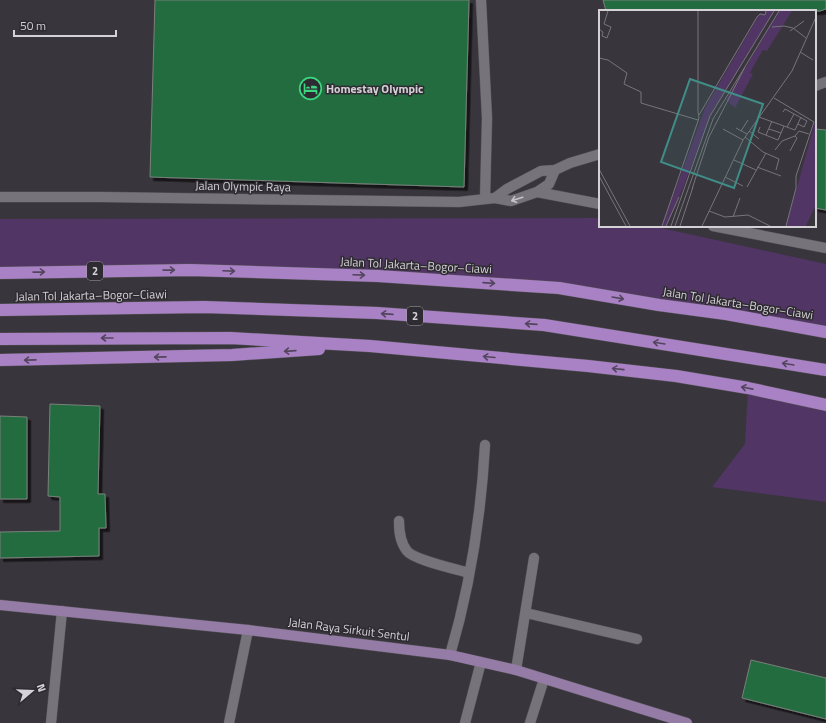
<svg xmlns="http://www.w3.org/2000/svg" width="826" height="723" viewBox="0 0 826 723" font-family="'Titillium Web',sans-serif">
	<defs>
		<filter id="shadow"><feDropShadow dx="3.5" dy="3.5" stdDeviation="0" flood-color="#0009"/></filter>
	</defs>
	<rect width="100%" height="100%" fill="#39353c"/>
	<path fill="#513564" d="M 600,218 L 600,226 L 652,226 L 826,264 L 826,332 L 559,288 L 378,276 L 0,273 L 0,219 Z
		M 748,388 L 826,405 L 826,502 L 712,487 L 745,444 Z"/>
	<path fill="#226c40" stroke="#79817b" filter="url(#shadow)" d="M 155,0 L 469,0 L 464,187 L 150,177 Z
		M 603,0 L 826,0 L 826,9 L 820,11 L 606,11 Z
		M 815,129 L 826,130 L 826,210 L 815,208 Z
		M 50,404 L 100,406 L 98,494 L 105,494 L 106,528 L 99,528 L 99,556 L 0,558 L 0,532 L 60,531 L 60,497 L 48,496 Z
		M 0,416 L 27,417 L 27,499 L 0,499 Z
		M 751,660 L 826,678 L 826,719 L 742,698 Z"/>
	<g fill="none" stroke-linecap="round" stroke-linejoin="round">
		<defs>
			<path id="minor" d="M 481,0 L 487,118 L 485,199
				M 815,86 L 826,82
				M 537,192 L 600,204
				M 0,197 L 102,197 L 459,202 L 495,198 L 511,201 L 537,192 L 549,184 L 555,170
				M 495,198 L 507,189 L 541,171 L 555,170 L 570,163 L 600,154
				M 713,226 L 826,248
				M 399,521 C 399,532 400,542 407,551 C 414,560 456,569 469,573
				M 526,613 L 637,639
				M 450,655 C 470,587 481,516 485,445
				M 516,670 L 534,558
				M 51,723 L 62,611
				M 229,723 L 248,630
				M 465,723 L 481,662
				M 530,723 L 544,679"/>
			<path id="primary" d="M 0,605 L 248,630 L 450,655 L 516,670 L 687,723"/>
			<path id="motorway" d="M 0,273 L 190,270 L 378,276 L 559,288 L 659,305 L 726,314 L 826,332
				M 0,310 L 204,307 L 377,313 L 544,325 L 826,370
				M 0,339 L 230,338 L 370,346 L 588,366 L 676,376 L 748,388 L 826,405
				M 0,360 L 232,355 L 319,349"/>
		</defs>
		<use href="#minor" stroke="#565359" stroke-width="11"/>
		<use href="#primary" stroke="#565359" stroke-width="11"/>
		<use href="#motorway" stroke="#565359" stroke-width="13"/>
		<use href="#minor" stroke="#77737b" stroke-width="10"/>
		<use href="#primary" stroke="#957ca7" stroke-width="10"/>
		<use href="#motorway" stroke="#a982c5" stroke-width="12"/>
	</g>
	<defs><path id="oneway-shaft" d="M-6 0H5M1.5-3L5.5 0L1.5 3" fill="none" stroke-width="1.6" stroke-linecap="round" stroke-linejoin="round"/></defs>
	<use stroke="#c6c4c8" href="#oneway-shaft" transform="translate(517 199) rotate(162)"/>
	<g stroke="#54455e">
		<use href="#oneway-shaft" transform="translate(169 270) rotate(-1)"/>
		<use href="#oneway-shaft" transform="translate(229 271) rotate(2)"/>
		<use href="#oneway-shaft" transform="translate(39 272) rotate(-1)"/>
		<use href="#oneway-shaft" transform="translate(359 275) rotate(2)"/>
		<use href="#oneway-shaft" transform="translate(489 283) rotate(4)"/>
		<use href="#oneway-shaft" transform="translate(618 298) rotate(10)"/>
		<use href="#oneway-shaft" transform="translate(387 314) rotate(-176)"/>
		<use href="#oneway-shaft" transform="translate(531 324) rotate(-176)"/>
		<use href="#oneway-shaft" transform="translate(107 338) rotate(180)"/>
		<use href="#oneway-shaft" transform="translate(659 343) rotate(-171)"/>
		<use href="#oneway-shaft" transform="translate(290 351) rotate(176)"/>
		<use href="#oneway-shaft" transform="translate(160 357) rotate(179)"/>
		<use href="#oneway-shaft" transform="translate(489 357) rotate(-175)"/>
		<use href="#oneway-shaft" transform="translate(30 360) rotate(179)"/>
		<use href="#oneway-shaft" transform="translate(788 364) rotate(-171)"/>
		<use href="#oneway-shaft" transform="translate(618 369) rotate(-174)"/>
		<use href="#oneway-shaft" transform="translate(747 388) rotate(-169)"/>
	</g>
	<defs>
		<symbol id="hotel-ring" viewBox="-11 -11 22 22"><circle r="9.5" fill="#2f2b32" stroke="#3bd77f" stroke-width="1.5"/><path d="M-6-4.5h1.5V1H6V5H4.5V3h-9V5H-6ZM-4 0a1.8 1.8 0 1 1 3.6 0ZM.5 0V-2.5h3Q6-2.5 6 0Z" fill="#3bd77f"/></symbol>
	</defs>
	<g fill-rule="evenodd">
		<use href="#hotel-ring" x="298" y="76" width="25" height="25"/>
	</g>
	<g text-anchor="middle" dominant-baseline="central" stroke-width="3" stroke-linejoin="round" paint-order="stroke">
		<g fill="#2f2b32" stroke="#a2a0a5" stroke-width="1">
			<rect x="87" y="262" width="16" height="18" rx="3"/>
			<rect x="407" y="307" width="16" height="18" rx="3"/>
		</g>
		<g font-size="11" font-weight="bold" fill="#d4d2d6">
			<text x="95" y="271">2</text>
			<text x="415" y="316">2</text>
		</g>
		<g font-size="12" font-weight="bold" fill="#d4d2d6" stroke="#2f2b32" text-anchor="start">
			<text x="326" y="88">Homestay Olympic</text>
		</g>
		<g font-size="12" fill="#d4d2d6" stroke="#2f2b32">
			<text transform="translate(243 186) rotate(1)">Jalan Olympic Raya</text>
			<text transform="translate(416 265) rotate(3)">Jalan Tol Jakarta–Bogor–Ciawi</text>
			<text transform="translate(91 295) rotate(-1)">Jalan Tol Jakarta–Bogor–Ciawi</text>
			<text transform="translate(738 303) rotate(9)">Jalan Tol Jakarta–Bogor–Ciawi</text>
			<text transform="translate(349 629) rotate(7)">Jalan Raya Sirkuit Sentul</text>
		</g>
	</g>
	<g transform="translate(599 10)">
		<rect width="217" height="217" fill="#39353c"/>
		<path d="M 167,1 L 175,1 L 111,106 L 84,178 L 67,216 L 63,216 L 106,98 L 161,3 L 166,5 ZM 180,1 L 193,1 L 168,41 L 164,40 L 158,50 L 151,63 L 154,64 L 136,98 L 127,90 ZM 217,109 L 217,195 L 207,216 L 187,216 Z" fill="#513564"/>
		<path fill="none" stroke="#77747a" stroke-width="1" d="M 173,17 L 185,16 L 194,18 L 207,28M 0,19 L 4,22 L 3,26 L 8,28 L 12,17 L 5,14 L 9,1M 191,21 L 205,11M 201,42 L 214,50M 0,48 L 9,50 L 28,63 L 25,74 L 42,82 L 42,93 L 99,110M 175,88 L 215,112 L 197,166 L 197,178 L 187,216M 99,102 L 99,1M 184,102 L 186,99 L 208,111 L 205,117 L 199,114M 100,105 L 158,7 L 161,4 L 166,5 L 167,1M 160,107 L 196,120 L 202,107M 161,117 L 159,122 L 179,130 L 185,116M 188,117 L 195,104M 137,118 L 148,124M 124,119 L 144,130M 170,119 L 182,123M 142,121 L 149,110M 150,121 L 160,129M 167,125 L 173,111M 146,127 L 164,142 L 180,149 L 177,160M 176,140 L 183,131 L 196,126 L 200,121 L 210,124M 191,141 L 198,128 L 196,126M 135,150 L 157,160M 158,157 L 182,166M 0,159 L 31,216M 0,166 L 27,216M 126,167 L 144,176M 148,177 L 167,143M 93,179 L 110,127 L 146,57M 110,201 L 126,207 L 149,205 L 171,216M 134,207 L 141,188M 63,216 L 100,108 L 99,102M 67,216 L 80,187M 72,216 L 111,106 L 175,1M 76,216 L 114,109 L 180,1M 81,216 L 94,177M 103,216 L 144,130 L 193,61 L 217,7"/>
		<path fill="#408d88" fill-opacity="0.15" stroke="#408d88" stroke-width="2" d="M 91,69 L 164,94 L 135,178 L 62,152 Z"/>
		<rect width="217" height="217" fill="none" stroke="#d4d2d6" stroke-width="2"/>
	</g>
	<g transform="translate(32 691) rotate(71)" stroke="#2f2b32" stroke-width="3" paint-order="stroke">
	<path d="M0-3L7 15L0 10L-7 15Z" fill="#d4d2d6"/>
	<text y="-6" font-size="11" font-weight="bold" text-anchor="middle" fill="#d4d2d6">N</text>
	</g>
	<path d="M14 30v6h102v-6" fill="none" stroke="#d4d2d6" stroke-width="2"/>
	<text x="20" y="30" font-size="12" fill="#d4d2d6" stroke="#2f2b32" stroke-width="3" paint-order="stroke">50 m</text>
</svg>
